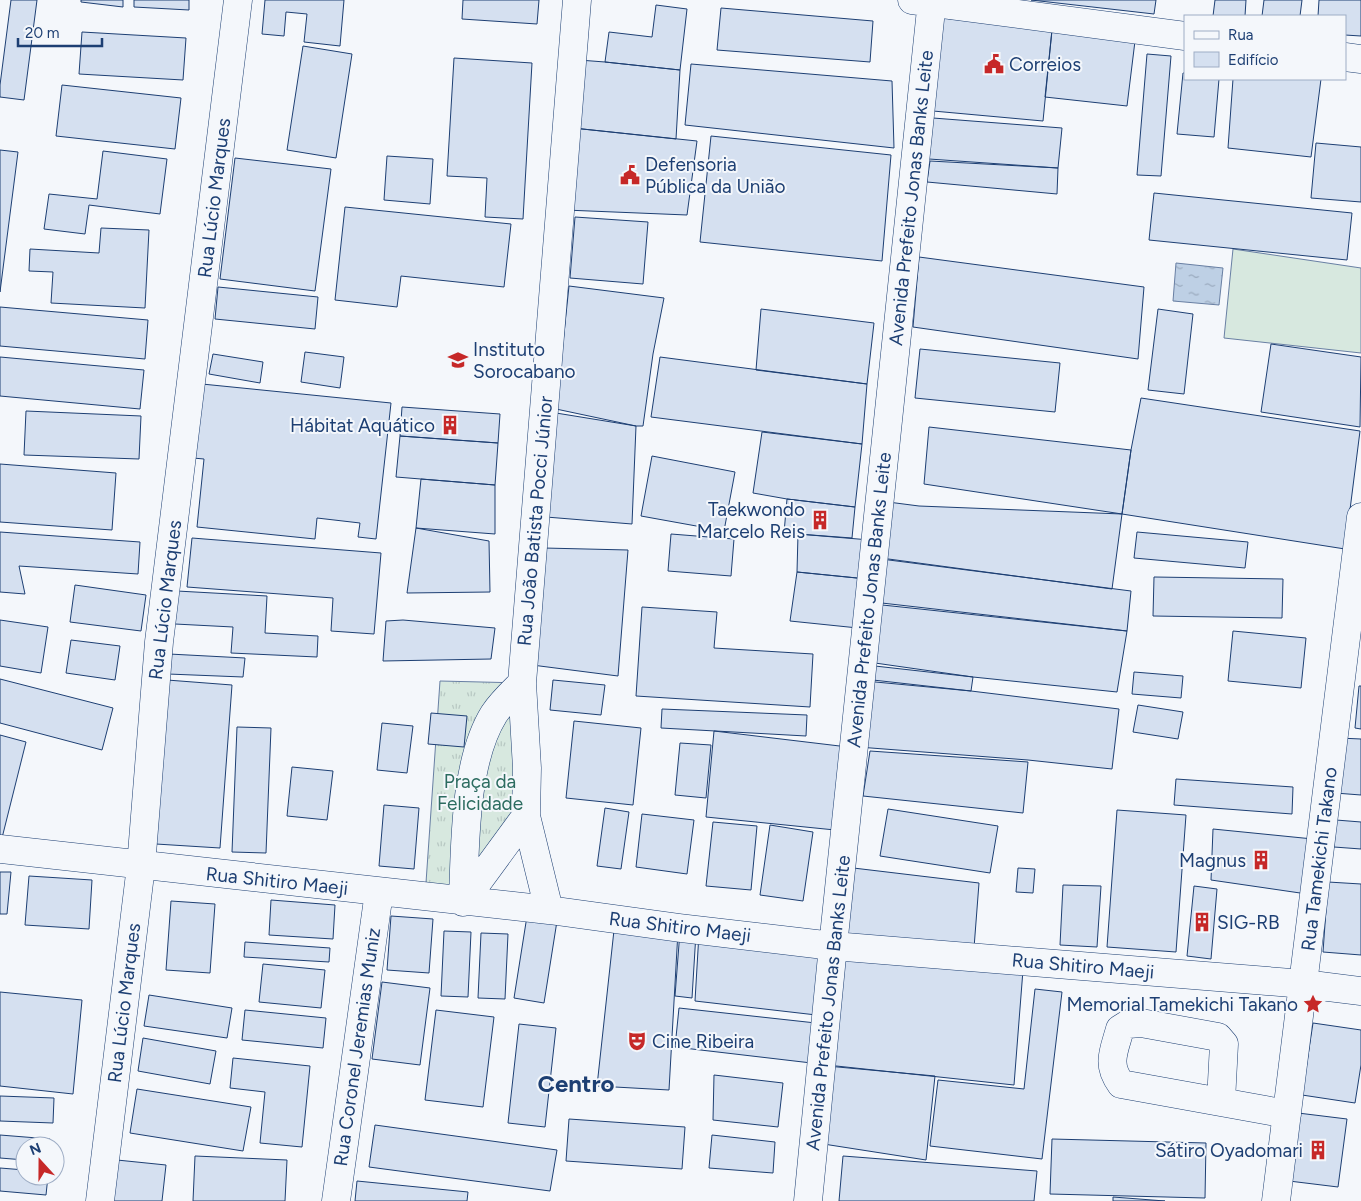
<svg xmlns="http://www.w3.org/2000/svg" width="1361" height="1201" viewBox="0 0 1361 1201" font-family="Figtree,sans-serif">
	<defs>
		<pattern id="grass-tufts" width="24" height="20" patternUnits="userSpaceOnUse" patternTransform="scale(1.25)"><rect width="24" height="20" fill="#d7e8df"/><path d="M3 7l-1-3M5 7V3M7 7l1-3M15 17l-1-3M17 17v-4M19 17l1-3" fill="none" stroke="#b8c8c3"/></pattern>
		<pattern id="water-ripples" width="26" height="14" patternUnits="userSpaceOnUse" patternTransform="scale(1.25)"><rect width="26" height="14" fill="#bed0e5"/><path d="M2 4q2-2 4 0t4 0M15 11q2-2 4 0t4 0" fill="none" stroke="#9aaabe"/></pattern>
	</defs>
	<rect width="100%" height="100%" fill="#f4f7fb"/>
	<path fill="url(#grass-tufts)" stroke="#687fa3" d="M 440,681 L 522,683 L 526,816 L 463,902 L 425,897 Z"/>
	<path fill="#d7e8df" stroke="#687fa3" d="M 1233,249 L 1361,268 L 1361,353 L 1224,338 Z"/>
	<path fill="url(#water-ripples)" stroke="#687fa3" d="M 1176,263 L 1223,268 L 1219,305 L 1173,301 Z"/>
	<path fill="#d5e0f0" stroke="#1d3f73" d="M 11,0 L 37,0 L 24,100 L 0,97 L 0,85 Z
		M 81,0 L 123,0 L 123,7 L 81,2 Z
		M 134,0 L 189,0 L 189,10 L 134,7 Z
		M 265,0 L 344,0 L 340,46 L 304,42 L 307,14 L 286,12 L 284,36 L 262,34 Z
		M 463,0 L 539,0 L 537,24 L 462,19 Z
		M 1031,0 L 1156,0 L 1154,14 Z
		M 1215,0 L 1246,0 L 1245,16 L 1213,16 Z
		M 1264,0 L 1302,0 L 1300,16 L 1262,16 Z
		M 1319,0 L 1361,0 L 1361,36 L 1345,35 L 1345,16 L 1318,16 Z
		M 656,5 L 687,9 L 680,70 L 605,62 L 609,32 L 652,37 Z
		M 721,8 L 873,21 L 870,62 L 717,50 Z
		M 943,18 L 1052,30 L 1043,121 L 933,111 Z
		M 1052,30 L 1135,41 L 1127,106 L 1045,97 Z
		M 82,32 L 186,38 L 183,80 L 79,74 Z
		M 303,46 L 352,54 L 336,158 L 287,150 Z
		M 1147,54 L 1171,56 L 1161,176 L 1137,175 Z
		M 454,58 L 532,63 L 523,219 L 485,217 L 487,178 L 447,176 Z
		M 579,60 L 605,62 L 680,70 L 676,139 L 573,128 Z
		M 691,64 L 892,81 L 894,148 L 685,125 Z
		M 1183,73 L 1185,73 L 1185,79 L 1219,79 L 1214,137 L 1177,134 Z
		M 1233,79 L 1321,79 L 1311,157 L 1228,148 Z
		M 62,85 L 181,98 L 175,149 L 56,136 Z
		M 933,118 L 1062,128 L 1058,168 L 929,159 Z
		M 573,128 L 697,141 L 687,215 L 565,210 Z
		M 711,136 L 891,155 L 882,261 L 700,242 Z
		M 1316,143 L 1361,147 L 1361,202 L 1311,198 Z
		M 0,150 L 18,152 L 0,292 Z
		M 103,151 L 167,159 L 160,214 L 89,205 L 85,234 L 44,229 L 49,194 L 97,199 Z
		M 387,156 L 433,159 L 430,204 L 384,200 Z
		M 235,158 L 331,169 L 315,291 L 220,279 Z
		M 930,161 L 1058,168 L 1057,194 L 927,182 Z
		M 1154,193 L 1352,213 L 1347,260 L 1149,240 Z
		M 345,207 L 511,224 L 504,287 L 401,276 L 397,307 L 335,300 Z
		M 575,217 L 648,222 L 643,284 L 570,278 Z
		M 101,228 L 149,230 L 145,308 L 51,303 L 53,272 L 29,271 L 30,249 L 99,253 Z
		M 919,257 L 1144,287 L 1138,359 L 913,327 Z
		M 569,286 L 664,298 L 653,354 L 643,426 L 636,426 L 556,409 Z
		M 218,287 L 318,297 L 315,329 L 215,319 Z
		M 0,307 L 148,320 L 145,359 L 0,346 Z
		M 761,309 L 874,323 L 867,384 L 756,370 Z
		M 1158,309 L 1193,314 L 1184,394 L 1148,390 Z
		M 1271,344 L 1361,357 L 1360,427 L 1261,412 Z
		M 920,349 L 1060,363 L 1055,412 L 915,398 Z
		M 305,352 L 344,357 L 340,388 L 301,382 Z
		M 213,354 L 263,362 L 260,383 L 209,374 Z
		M 0,357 L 144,370 L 140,409 L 0,396 Z
		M 660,357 L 867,384 L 862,444 L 651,417 Z
		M 202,384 L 391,403 L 376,539 L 358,537 L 360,523 L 317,518 L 315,539 L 197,527 L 204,459 L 193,458 Z
		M 1141,398 L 1360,431 L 1345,549 L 1122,514 L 1131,450 Z
		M 402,407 L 500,414 L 498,443 L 400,436 Z
		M 26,411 L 141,416 L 139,459 L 24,455 Z
		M 556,413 L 636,426 L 632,524 L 546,517 Z
		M 929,427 L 1131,450 L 1122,514 L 924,484 Z
		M 762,432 L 862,444 L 855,507 L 787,499 L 753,493 Z
		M 400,436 L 498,443 L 495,485 L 396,477 Z
		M 652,456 L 735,472 L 724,531 L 641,516 Z
		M 0,464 L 116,473 L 112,530 L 0,522 Z
		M 421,479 L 495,485 L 495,534 L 416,528 Z
		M 787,499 L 855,507 L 852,538 L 784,533 Z
		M 888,502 L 919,506 L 1122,514 L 1112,589 L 881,558 Z
		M 416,528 L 489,541 L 490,592 L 407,593 Z
		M 0,532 L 140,542 L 138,574 L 19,566 L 25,594 L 0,592 Z
		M 1137,532 L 1248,542 L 1245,568 L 1134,558 Z
		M 671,534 L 734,539 L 731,576 L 668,571 Z
		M 798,534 L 870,540 L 867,579 L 797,572 Z
		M 192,538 L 381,553 L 374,634 L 331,631 L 333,598 L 187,587 Z
		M 544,548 L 628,550 L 618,676 L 532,665 Z
		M 881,559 L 1131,591 L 1127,631 L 873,602 Z
		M 797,572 L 867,579 L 858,628 L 790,621 Z
		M 1154,577 L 1283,579 L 1282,618 L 1153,616 Z
		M 75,585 L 146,595 L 141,631 L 70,622 Z
		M 177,591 L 267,596 L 265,633 L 318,636 L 317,657 L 231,653 L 233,627 L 175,624 Z
		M 873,604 L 1127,631 L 1117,692 L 973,677 L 868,662 Z
		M 642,607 L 717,612 L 714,648 L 813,654 L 810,707 L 636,696 Z
		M 0,620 L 48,627 L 41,673 L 0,666 Z
		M 403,620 L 495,628 L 491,659 L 383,661 L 386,621 Z
		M 1233,631 L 1306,638 L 1301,688 L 1228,681 Z
		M 71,640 L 120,646 L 115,680 L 66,673 Z
		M 169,654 L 245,658 L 243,677 L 168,674 Z
		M 866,665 L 973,677 L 971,691 L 864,679 Z
		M 1134,672 L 1183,676 L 1181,698 L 1132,694 Z
		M 0,679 L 113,708 L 102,750 L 0,723 Z
		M 167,680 L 232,685 L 220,848 L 156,844 Z
		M 553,680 L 605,685 L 601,715 L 550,710 Z
		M 865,681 L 971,691 L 1119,709 L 1112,769 L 1028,760 L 858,747 Z
		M 1359,686 L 1361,686 L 1361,729 L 1355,728 Z
		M 1138,705 L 1183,712 L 1178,739 L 1133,732 Z
		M 662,709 L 807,715 L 806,736 L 661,728 Z
		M 431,713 L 467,716 L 464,747 L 428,744 Z
		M 574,721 L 641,728 L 633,805 L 566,798 Z
		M 382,723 L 413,726 L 407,773 L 377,770 Z
		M 237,727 L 271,728 L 266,853 L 232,852 Z
		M 714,731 L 848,747 L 835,830 L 706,817 Z
		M 0,735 L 26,742 L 1,842 L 0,842 Z
		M 1339,738 L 1361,739 L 1361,795 L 1335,793 Z
		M 680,743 L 711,745 L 706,798 L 675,795 Z
		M 870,751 L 1028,762 L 1023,813 L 863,796 Z
		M 292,767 L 333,771 L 327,820 L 287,816 Z
		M 1176,779 L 1293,787 L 1292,814 L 1174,805 Z
		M 384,805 L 419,808 L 414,869 L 379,866 Z
		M 605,808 L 629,812 L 621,869 L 597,866 Z
		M 888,809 L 998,826 L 990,873 L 880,856 Z
		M 1117,810 L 1186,815 L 1176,952 L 1107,947 Z
		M 642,814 L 694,820 L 687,874 L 636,867 Z
		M 1336,820 L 1361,822 L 1361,849 L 1334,847 Z
		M 713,822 L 757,826 L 751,890 L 706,886 Z
		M 770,825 L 813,832 L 803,901 L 760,895 Z
		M 1213,829 L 1313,839 L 1307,894 L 1211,880 Z
		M 845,867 L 979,883 L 974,948 L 838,938 Z
		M 1018,868 L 1035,869 L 1033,893 L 1016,892 Z
		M 0,872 L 11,872 L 7,914 L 0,914 Z
		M 29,876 L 92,880 L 89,929 L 25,925 Z
		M 1328,882 L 1361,884 L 1361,955 L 1323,952 Z
		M 1063,885 L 1101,886 L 1097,947 L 1060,945 Z
		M 1194,886 L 1217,889 L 1211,959 L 1187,956 Z
		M 271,900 L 335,905 L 333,939 L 269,935 Z
		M 171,901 L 215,904 L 210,973 L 166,970 Z
		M 391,916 L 433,919 L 429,973 L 387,970 Z
		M 527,916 L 557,921 L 544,1003 L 514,998 Z
		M 615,921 L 678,931 L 669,1090 L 597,1086 Z
		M 444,931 L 471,932 L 468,997 L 441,996 Z
		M 680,931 L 696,933 L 692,998 L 675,996 Z
		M 481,933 L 508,934 L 505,999 L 478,998 Z
		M 699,933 L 830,950 L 825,1016 L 695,1001 Z
		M 245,942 L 330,948 L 329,962 L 244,957 Z
		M 837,949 L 1023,970 L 1014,1085 L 827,1065 Z
		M 263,964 L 325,970 L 321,1008 L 259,1002 Z
		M 382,982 L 430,988 L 420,1065 L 372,1059 Z
		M 1035,989 L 1062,992 L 1042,1159 L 930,1146 L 938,1080 L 1024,1089 Z
		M 0,992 L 82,1000 L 73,1094 L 0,1086 Z
		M 149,995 L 232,1008 L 227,1038 L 144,1026 Z
		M 679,1008 L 825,1024 L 820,1064 L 675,1047 Z
		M 245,1010 L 326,1018 L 323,1048 L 242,1040 Z
		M 436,1010 L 494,1017 L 483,1107 L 425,1100 Z
		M 1313,1023 L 1361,1030 L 1361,1065 L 1355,1103 L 1302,1095 Z
		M 519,1024 L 556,1028 L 545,1127 L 508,1123 Z
		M 143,1038 L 216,1051 L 210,1084 L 138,1071 Z
		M 233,1058 L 310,1066 L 302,1147 L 260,1143 L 265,1092 L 230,1088 Z
		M 827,1066 L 935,1076 L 926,1160 L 817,1143 Z
		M 714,1075 L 783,1083 L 778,1127 L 713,1120 Z
		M 137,1089 L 251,1107 L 243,1151 L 130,1133 Z
		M 0,1096 L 54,1098 L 53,1123 L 0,1121 Z
		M 1298,1113 L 1347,1119 L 1338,1187 L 1289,1181 Z
		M 569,1119 L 685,1127 L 682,1169 L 566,1161 Z
		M 375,1125 L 557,1150 L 550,1191 L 369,1167 Z
		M 0,1135 L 50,1139 L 50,1146 L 25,1146 L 25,1160 L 0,1158 Z
		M 712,1135 L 775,1142 L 773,1173 L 709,1168 Z
		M 1052,1139 L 1206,1143 L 1205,1198 L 1050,1194 Z
		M 195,1156 L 287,1160 L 285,1201 L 193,1201 Z
		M 843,1156 L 1037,1171 L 1034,1201 L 839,1201 Z
		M 117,1160 L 166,1165 L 162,1201 L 113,1201 Z
		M 0,1168 L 25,1170 L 25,1176 L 48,1176 L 46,1195 L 0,1191 Z
		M 357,1181 L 468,1192 L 467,1201 L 355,1201 Z
		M 1113,1197 L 1165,1201 L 1113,1201 Z"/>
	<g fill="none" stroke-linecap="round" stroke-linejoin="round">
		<defs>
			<path id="minor" d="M 912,0 L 1185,36
				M 1345,57 L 1361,59
				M 526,816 L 549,910
				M 0,849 L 549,910 L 680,928 L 833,946 L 1304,984 L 1361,991
				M 463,902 L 526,816 L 527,768 L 522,683 L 577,0
				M 463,902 C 465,846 464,762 494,714 C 502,702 512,693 522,683
				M 1221,1101 L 1224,1044 L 1218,1037 L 1141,1023 L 1128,1024 L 1120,1029 C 1114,1051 1106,1064 1121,1084 L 1287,1114
				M 100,1201 L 141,866 L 159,642 L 238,0
				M 336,1201 L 379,892
				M 808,1201 L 833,946 L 932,0
				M 1276,1201 L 1361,517"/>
		</defs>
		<use href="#minor" stroke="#1d3f73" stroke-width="29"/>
		<use href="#minor" stroke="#f4f7fb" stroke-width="28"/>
	</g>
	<defs>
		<symbol id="civic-bare" viewBox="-9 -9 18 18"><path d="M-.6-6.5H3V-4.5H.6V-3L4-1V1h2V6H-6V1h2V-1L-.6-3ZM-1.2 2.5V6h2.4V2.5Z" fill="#c62828" stroke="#f4f7fb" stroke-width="2.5" paint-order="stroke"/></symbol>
		<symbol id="university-bare" viewBox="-9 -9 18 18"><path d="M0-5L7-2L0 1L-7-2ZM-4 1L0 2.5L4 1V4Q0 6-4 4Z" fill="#c62828" stroke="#f4f7fb" stroke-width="2.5" paint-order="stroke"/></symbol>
		<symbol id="building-bare" viewBox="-9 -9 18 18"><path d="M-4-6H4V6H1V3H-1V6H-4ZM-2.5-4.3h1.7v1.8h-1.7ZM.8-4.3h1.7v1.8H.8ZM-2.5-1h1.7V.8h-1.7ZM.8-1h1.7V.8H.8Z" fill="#c62828" stroke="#f4f7fb" stroke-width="2.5" paint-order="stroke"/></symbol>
		<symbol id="sight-bare" viewBox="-9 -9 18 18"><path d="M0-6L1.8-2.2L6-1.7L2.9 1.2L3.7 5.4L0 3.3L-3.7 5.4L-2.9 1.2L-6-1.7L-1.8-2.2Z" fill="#c62828" stroke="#f4f7fb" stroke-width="2.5" paint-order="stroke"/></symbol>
		<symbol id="theatre-bare" viewBox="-9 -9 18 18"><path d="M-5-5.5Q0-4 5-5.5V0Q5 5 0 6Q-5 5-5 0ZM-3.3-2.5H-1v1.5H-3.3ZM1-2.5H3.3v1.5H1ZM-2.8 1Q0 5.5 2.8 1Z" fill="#c62828" stroke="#f4f7fb" stroke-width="2.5" paint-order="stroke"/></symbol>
	</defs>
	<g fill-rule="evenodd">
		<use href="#civic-bare" x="980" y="50" width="28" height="28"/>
		<use href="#civic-bare" x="616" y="161" width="28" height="28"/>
		<use href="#university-bare" x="444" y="346" width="28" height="28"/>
		<use href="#building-bare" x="436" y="411" width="28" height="28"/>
		<use href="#building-bare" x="806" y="506" width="28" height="28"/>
		<use href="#building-bare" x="1247" y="846" width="28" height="28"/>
		<use href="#building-bare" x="1188" y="908" width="28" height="28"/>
		<use href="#sight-bare" x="1299" y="990" width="28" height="28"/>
		<use href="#theatre-bare" x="623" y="1027" width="28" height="28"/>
		<use href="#building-bare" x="1304" y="1136" width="28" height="28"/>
	</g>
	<g text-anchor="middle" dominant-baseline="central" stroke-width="4" stroke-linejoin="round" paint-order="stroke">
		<g font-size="19" fill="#1d3f73" stroke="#f4f7fb" text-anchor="start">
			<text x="1009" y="64">Correios</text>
			<text x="645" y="164">Defensoria<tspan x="645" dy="22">Pública da União</tspan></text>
			<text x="473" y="349">Instituto<tspan x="473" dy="22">Sorocabano</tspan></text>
			<text x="435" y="425" text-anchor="end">Hábitat Aquático</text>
			<text x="805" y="509" text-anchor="end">Taekwondo<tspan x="805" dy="22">Marcelo Reis</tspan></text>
			<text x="1246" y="860" text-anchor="end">Magnus</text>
			<text x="1217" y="922">SIG-RB</text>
			<text x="1298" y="1004" text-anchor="end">Memorial Tamekichi Takano</text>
			<text x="652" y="1041">Cine Ribeira</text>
			<text x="1303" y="1150" text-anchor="end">Sátiro Oyadomari</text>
		</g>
		<g font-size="19" fill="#1d3f73" stroke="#f4f7fb">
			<text transform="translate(214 198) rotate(-83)">Rua Lúcio Marques</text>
			<text transform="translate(911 198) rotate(-84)">Avenida Prefeito Jonas Banks Leite</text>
			<text transform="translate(535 521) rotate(-85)">Rua João Batista Pocci Júnior</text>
			<text transform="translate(165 600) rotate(-83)">Rua Lúcio Marques</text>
			<text transform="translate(869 600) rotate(-84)">Avenida Prefeito Jonas Banks Leite</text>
			<text transform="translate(1319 859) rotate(-83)">Rua Tamekichi Takano</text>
			<text transform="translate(277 881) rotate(6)">Rua Shitiro Maeji</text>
			<text transform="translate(680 927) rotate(7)">Rua Shitiro Maeji</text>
			<text transform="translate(1083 966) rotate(5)">Rua Shitiro Maeji</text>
			<text transform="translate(124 1003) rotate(-83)">Rua Lúcio Marques</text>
			<text transform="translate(828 1003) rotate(-84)">Avenida Prefeito Jonas Banks Leite</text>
			<text transform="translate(357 1047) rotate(-82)">Rua Coronel Jeremias Muniz</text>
		</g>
		<g font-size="19" fill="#2c6c60" stroke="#f4f7fb">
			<text x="480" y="781">Praça da<tspan x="480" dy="22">Felicidade</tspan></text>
		</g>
		<g font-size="24" font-weight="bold" fill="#1d3f73" stroke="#f4f7fb">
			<text x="576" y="1083">Centro</text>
		</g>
	</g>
	<rect x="1184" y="15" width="162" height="65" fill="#f4f7fb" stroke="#9eadc5"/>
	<rect x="1194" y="31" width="25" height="8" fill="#f4f7fb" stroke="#9eadc5"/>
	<text x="1228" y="40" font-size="15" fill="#1d3f73">Rua</text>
	<rect x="1194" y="52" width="25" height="15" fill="#d5e0f0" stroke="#9eadc5"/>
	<text x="1228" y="65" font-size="15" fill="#1d3f73">Edifício</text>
	<g transform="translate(40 1161) rotate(339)"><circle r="24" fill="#f4f7fb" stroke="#9eadc5"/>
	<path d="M0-4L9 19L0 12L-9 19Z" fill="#c62828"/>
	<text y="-8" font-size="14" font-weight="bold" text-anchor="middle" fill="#1d3f73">N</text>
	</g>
	<path d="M18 38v8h84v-8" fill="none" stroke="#1d3f73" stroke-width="2.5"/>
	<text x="25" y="38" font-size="15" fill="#1d3f73" stroke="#f4f7fb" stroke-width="4" paint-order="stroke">20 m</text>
</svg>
